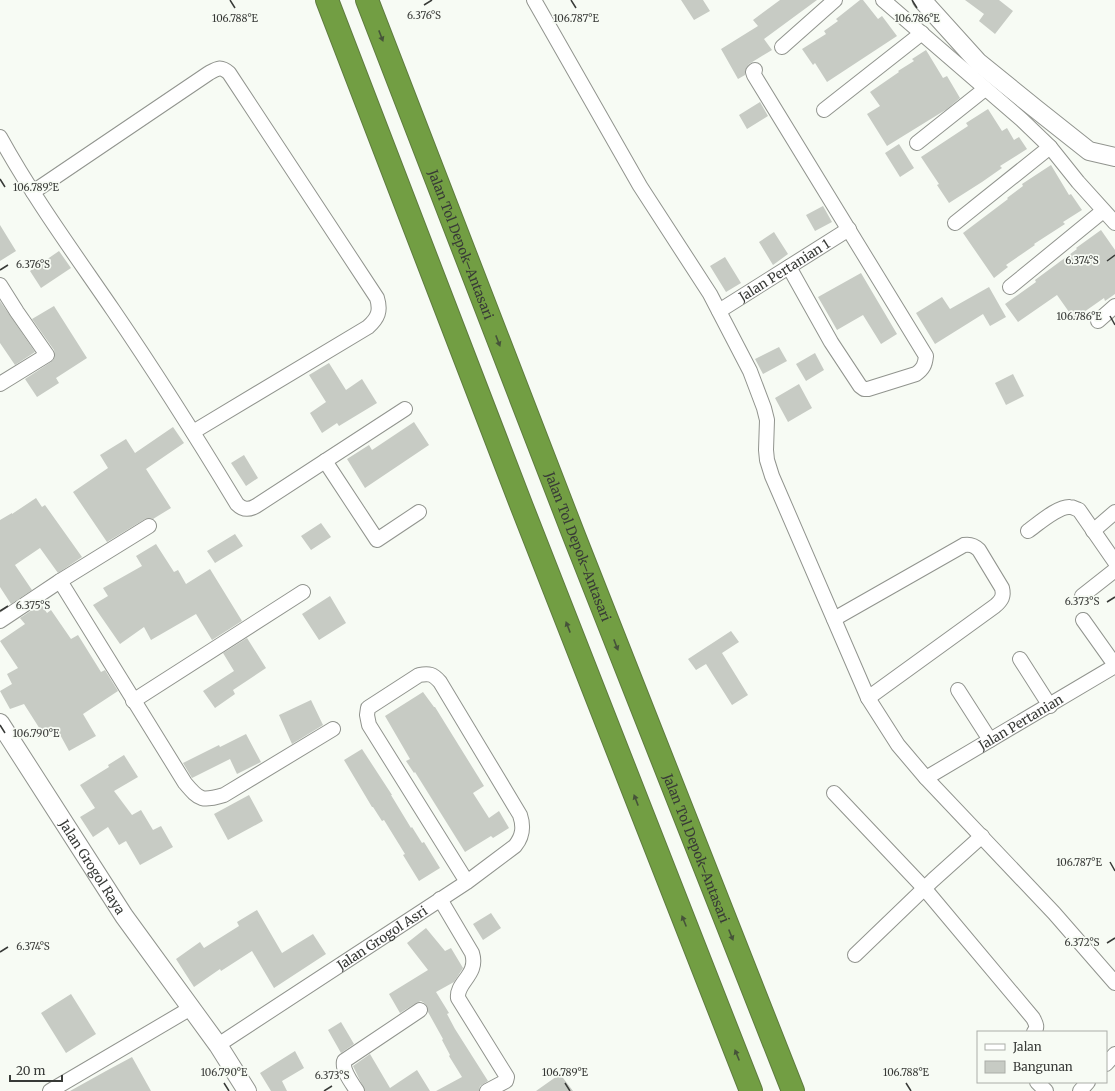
<svg xmlns="http://www.w3.org/2000/svg" width="1115" height="1091" viewBox="0 0 1115 1091" font-family="Merriweather,serif">
	<rect width="100%" height="100%" fill="#f7fbf4"/>
	<path fill="#c7cbc4" d="M 681,0 L 703,0 L 710,11 L 694,20 Z
		M 780,0 L 817,0 L 764,39 L 772,50 L 749,64 L 745,70 L 745,75 L 738,79 L 721,49 L 758,26 L 753,20 Z
		M 860,0 L 863,0 L 878,19 L 882,16 L 897,36 L 827,82 L 815,63 L 813,65 L 802,49 L 826,34 L 824,31 L 838,21 L 836,19 Z
		M 965,0 L 999,0 L 1013,11 L 995,34 L 979,21 L 984,14 Z
		M 926,50 L 943,78 L 947,76 L 960,98 L 947,109 L 887,146 L 867,114 L 880,106 L 870,92 L 899,72 L 898,71 L 914,61 L 912,59 Z
		M 760,102 L 768,116 L 747,129 L 739,115 Z
		M 988,109 L 1002,131 L 1007,128 L 1014,140 L 1019,137 L 1027,149 L 1000,166 L 1002,168 L 982,182 L 949,203 L 937,185 L 939,184 L 921,157 L 968,126 L 966,123 Z
		M 899,144 L 914,168 L 900,177 L 885,153 Z
		M 1051,165 L 1069,195 L 1071,194 L 1082,210 L 1063,222 L 1065,224 L 1034,244 L 1035,245 L 1006,265 L 1008,267 L 994,278 L 963,233 L 1008,199 L 1007,198 L 1023,186 L 1022,184 Z
		M 823,206 L 832,222 L 815,231 L 806,215 Z
		M 0,225 L 16,251 L 0,261 Z
		M 1101,230 L 1115,250 L 1115,294 L 1105,301 L 1104,298 L 1074,319 L 1057,295 L 1018,322 L 1005,304 L 1036,282 L 1035,280 L 1077,249 L 1076,248 Z
		M 774,232 L 788,254 L 773,265 L 759,242 Z
		M 59,251 L 71,268 L 41,288 L 30,271 Z
		M 725,257 L 741,283 L 726,292 L 710,266 Z
		M 861,273 L 897,334 L 881,344 L 863,315 L 837,330 L 818,297 Z
		M 989,287 L 1006,317 L 990,326 L 983,314 L 935,344 L 916,313 L 942,297 L 950,309 Z
		M 0,301 L 35,352 L 15,365 L 0,343 Z
		M 54,306 L 87,358 L 56,378 L 59,383 L 37,397 L 25,379 L 51,362 L 54,359 L 55,355 L 54,350 L 32,319 Z
		M 779,347 L 787,361 L 763,374 L 755,359 Z
		M 815,353 L 824,370 L 806,381 L 796,364 Z
		M 329,363 L 346,390 L 362,379 L 377,403 L 339,426 L 337,423 L 322,433 L 310,413 L 326,402 L 309,375 Z
		M 1013,374 L 1024,396 L 1006,405 L 995,383 Z
		M 799,384 L 812,408 L 788,422 L 775,398 Z
		M 414,422 L 429,445 L 365,488 L 347,459 L 369,445 L 372,450 Z
		M 173,427 L 184,443 L 146,469 L 171,508 L 153,519 L 149,518 L 145,519 L 107,542 L 73,492 L 108,468 L 100,455 L 126,439 L 135,453 Z
		M 244,455 L 258,478 L 246,486 L 231,463 Z
		M 36,498 L 42,507 L 45,505 L 82,557 L 58,573 L 40,548 L 15,565 L 32,590 L 11,604 L 0,587 L 0,520 L 12,513 L 12,514 Z
		M 321,523 L 331,537 L 311,550 L 301,536 Z
		M 235,534 L 243,546 L 215,563 L 207,551 Z
		M 156,544 L 174,572 L 178,570 L 186,584 L 210,569 L 242,621 L 212,640 L 196,614 L 151,640 L 144,627 L 120,644 L 93,605 L 108,596 L 103,588 L 142,566 L 136,556 Z
		M 330,596 L 346,623 L 319,640 L 302,614 Z
		M 41,604 L 47,613 L 51,610 L 71,639 L 78,635 L 101,672 L 105,670 L 118,691 L 83,714 L 96,736 L 69,751 L 57,729 L 45,737 L 24,704 L 10,709 L 0,691 L 12,684 L 7,674 L 18,668 L 0,641 L 25,624 L 20,618 Z
		M 731,631 L 739,642 L 722,653 L 748,695 L 732,705 L 706,664 L 696,670 L 688,659 Z
		M 247,638 L 266,668 L 233,690 L 235,694 L 215,708 L 203,691 L 234,671 L 223,653 Z
		M 423,692 L 434,707 L 435,707 L 484,786 L 473,793 L 489,818 L 499,811 L 509,828 L 493,838 L 491,836 L 465,852 L 415,772 L 414,773 L 406,761 L 410,759 L 385,716 Z
		M 311,700 L 323,725 L 292,744 L 279,715 Z
		M 246,734 L 261,762 L 237,774 L 230,759 L 192,778 L 183,763 L 219,745 L 220,747 Z
		M 362,749 L 392,795 L 391,795 L 411,828 L 412,827 L 422,843 L 424,842 L 440,868 L 419,881 L 403,855 L 405,854 L 384,820 L 382,821 L 373,807 L 372,807 L 344,760 Z
		M 124,755 L 138,777 L 114,791 L 132,815 L 141,810 L 153,830 L 161,826 L 173,847 L 140,865 L 126,841 L 119,845 L 108,827 L 93,837 L 80,817 L 95,808 L 80,785 L 109,767 L 108,765 Z
		M 249,795 L 263,821 L 228,840 L 214,814 Z
		M 257,910 L 282,953 L 313,934 L 326,954 L 274,988 L 252,951 L 221,971 L 220,969 L 194,987 L 176,959 L 200,942 L 204,948 L 239,926 L 237,922 Z
		M 491,913 L 501,928 L 483,940 L 473,924 Z
		M 426,928 L 445,951 L 451,948 L 463,968 L 454,982 L 436,992 L 449,1013 L 447,1014 L 455,1029 L 488,1081 L 480,1086 L 479,1091 L 436,1091 L 462,1077 L 449,1056 L 450,1055 L 442,1040 L 443,1039 L 428,1012 L 427,1006 L 424,1003 L 421,1001 L 416,1003 L 400,1013 L 389,994 L 428,970 L 407,943 Z
		M 71,994 L 96,1034 L 66,1053 L 41,1013 Z
		M 341,1022 L 354,1044 L 341,1053 L 328,1030 Z
		M 295,1051 L 304,1068 L 282,1081 L 287,1091 L 271,1091 L 260,1073 Z
		M 370,1054 L 390,1088 L 417,1070 L 430,1091 L 365,1091 L 353,1066 Z
		M 132,1057 L 151,1091 L 70,1091 L 106,1071 Z
		M 560,1074 L 573,1091 L 536,1091 Z"/>
	<g fill="none" stroke-linecap="round" stroke-linejoin="round">
		<defs>
			<g id="minor">
				<path d="M 534,0 L 640,186 L 710,294 L 750,371 L 764,408 L 767,420 L 766,450 L 767,460 L 772,476 L 868,698 L 898,745 L 926,778 L 1054,913 L 1115,983"/>
				<path d="M 883,0 L 1022,120 L 1050,147 L 1078,182 L 1115,223"/>
				<path d="M 782,47 L 835,0"/>
				<path d="M 755,70 L 753,72 L 754,75 L 926,356 C 925,365 923,369 916,374 L 868,389 L 864,389 L 860,386 L 831,342 L 789,267"/>
				<path d="M 824,110 L 922,33"/>
				<path d="M 0,137 C 33,197 74,253 113,310 C 156,373 197,438 237,504 C 243,510 249,510 256,506 L 405,409"/>
				<path d="M 917,143 L 985,89"/>
				<path d="M 33,192 L 209,73 C 218,68 221,66 229,73 L 377,298 C 381,311 378,318 368,327 L 193,432"/>
				<path d="M 955,223 L 1050,147"/>
				<path d="M 0,285 L 17,312 L 47,355 L 0,384"/>
				<path d="M 1010,287 L 1103,211"/>
				<path id="s1" d="M 719,311 L 849,229"/>
				<path d="M 1098,321 L 1115,306"/>
				<path d="M 325,461 L 377,540 L 419,512"/>
				<path d="M 1028,531 C 1038,524 1058,506 1070,507 C 1073,507 1076,509 1079,510 L 1115,562"/>
				<path d="M 1093,531 L 1115,512"/>
				<path d="M 60,581 L 185,783 C 200,801 202,801 224,795 L 333,729"/>
				<path d="M 1082,596 L 1115,570"/>
				<path d="M 834,619 L 964,545 C 970,544 974,545 979,550 L 1002,588 C 1004,596 1002,600 995,606 L 868,698"/>
				<path d="M 1083,620 L 1115,665"/>
				<path d="M 0,621 L 60,581 L 149,526"/>
				<path d="M 1020,659 L 1050,706"/>
				<path d="M 958,690 L 990,740"/>
				<path d="M 133,701 L 303,592"/>
				<path id="s2" d="M 926,778 L 1115,666"/>
				<path d="M 834,793 L 924,888 L 1033,1018 C 1036,1024 1038,1027 1034,1032"/>
				<path d="M 440,899 L 472,953 C 479,975 456,982 458,998 L 507,1077 L 506,1081 L 487,1091"/>
				<path d="M 855,955 L 933,880 L 982,836"/>
				<path id="s3" d="M 218,1045 L 467,882 L 515,846 C 523,836 524,827 520,815 L 440,682 C 433,674 429,673 419,675 L 368,708 L 367,715 L 369,725 L 467,882"/>
				<path d="M 1106,1064 L 1115,1054"/>
				<path d="M 1037,1082 L 1046,1091"/>
				<path d="M 50,1091 L 191,1008"/>
				<path d="M 357,1091 C 352,1083 342,1071 344,1061 L 420,1010"/>
				<path d="M 1080,1091 L 1088,1082"/>
			</g>
			<g id="tertiary">
				<path d="M 922,0 L 978,62 L 1036,109 L 1089,151 L 1115,157"/>
				<path id="s4" d="M 0,723 L 124,916 L 218,1045 L 247,1091"/>
			</g>
			<g id="motorway">
				<path d="M 327,0 L 522,507 L 751,1091"/>
				<path id="s5" d="M 367,0 C 507,364 648,729 793,1091"/>
			</g>
		</defs>
		<use href="#minor" stroke="#91948e" stroke-width="16"/>
		<use href="#tertiary" stroke="#91948e" stroke-width="20"/>
		<use href="#motorway" stroke="#5e7b3f" stroke-width="24"/>
		<use href="#minor" stroke="#fff" stroke-width="14"/>
		<use href="#tertiary" stroke="#fff" stroke-width="18"/>
		<use href="#motorway" stroke="#729e43" stroke-width="22"/>
	</g>
	<defs><path id="oneway-solid" d="M-6-.8H1V-3.2L6.5 0L1 3.2V.8H-6Z"/></defs>
	<g fill="#46533a">
		<use href="#oneway-solid" transform="translate(381 36) rotate(69)"/>
		<use href="#oneway-solid" transform="translate(498 341) rotate(69)"/>
		<use href="#oneway-solid" transform="translate(568 627) rotate(-111)"/>
		<use href="#oneway-solid" transform="translate(616 645) rotate(69)"/>
		<use href="#oneway-solid" transform="translate(636 800) rotate(-111)"/>
		<use href="#oneway-solid" transform="translate(684 921) rotate(-112)"/>
		<use href="#oneway-solid" transform="translate(731 935) rotate(68)"/>
		<use href="#oneway-solid" transform="translate(737 1055) rotate(-112)"/>
	</g>
	<path fill="none" stroke="#383a37" stroke-width="1.5" d="M 230,0 L 235,8M 571,0 L 576,8M 912,0 L 917,8M 424,5 L 432,0M 0,179 L 5,187M 1107,261 L 1115,255M 0,270 L 8,265M 1110,316 L 1115,325M 1107,602 L 1115,597M 0,611 L 8,606M 0,725 L 5,733M 1110,862 L 1115,871M 1107,943 L 1115,938M 0,952 L 8,947M 224,1083 L 229,1091M 565,1083 L 570,1091M 906,1083 L 911,1091M 324,1091 L 332,1086"/>
	<g text-anchor="middle" dominant-baseline="central" stroke-width="3.5" stroke-linejoin="round" paint-order="stroke">
		<g font-size="13" fill="#383a37" stroke="#f7fbf4">
			<text stroke="none"><textPath href="#s5" startOffset="262">Jalan Tol Depok–Antasari</textPath></text>
			<text stroke="none"><textPath href="#s1" startOffset="77">Jalan Pertanian 1</textPath></text>
			<text stroke="none"><textPath href="#s5" startOffset="586">Jalan Tol Depok–Antasari</textPath></text>
			<text stroke="none"><textPath href="#s2" startOffset="110">Jalan Pertanian</textPath></text>
			<text stroke="none"><textPath href="#s5" startOffset="910">Jalan Tol Depok–Antasari</textPath></text>
			<text stroke="none"><textPath href="#s4" startOffset="171">Jalan Grogol Raya</textPath></text>
			<text stroke="none"><textPath href="#s3" startOffset="196">Jalan Grogol Asri</textPath></text>
		</g>
	</g>
	<g font-size="10" text-anchor="middle" fill="#383a37" stroke="#f7fbf4" stroke-width="3.5" stroke-linejoin="round" paint-order="stroke">
		<text x="424" y="19">6.376°S</text>
		<text x="235" y="22">106.788°E</text>
		<text x="576" y="22">106.787°E</text>
		<text x="917" y="22">106.786°E</text>
		<text x="36" y="191">106.789°E</text>
		<text x="1082" y="264">6.374°S</text>
		<text x="33" y="268">6.376°S</text>
		<text x="1079" y="320">106.786°E</text>
		<text x="1082" y="605">6.373°S</text>
		<text x="33" y="609">6.375°S</text>
		<text x="36" y="737">106.790°E</text>
		<text x="1079" y="866">106.787°E</text>
		<text x="1082" y="946">6.372°S</text>
		<text x="33" y="950">6.374°S</text>
		<text x="224" y="1076">106.790°E</text>
		<text x="565" y="1076">106.789°E</text>
		<text x="906" y="1076">106.788°E</text>
		<text x="332" y="1079">6.373°S</text>
	</g>
	<rect x="977" y="1031" width="130" height="52" fill="#f7fbf4" stroke="#abaea8"/>
	<rect x="985" y="1044" width="20" height="6" fill="#ffffff" stroke="#abaea8"/>
	<text x="1013" y="1051" font-size="12" fill="#383a37">Jalan</text>
	<rect x="985" y="1061" width="20" height="12" fill="#c7cbc4" stroke="#abaea8"/>
	<text x="1013" y="1071" font-size="12" fill="#383a37">Bangunan</text>
	<path d="M10 1075v6h52v-6" fill="none" stroke="#383a37" stroke-width="2"/>
	<text x="16" y="1075" font-size="12" fill="#383a37" stroke="#f7fbf4" stroke-width="3" paint-order="stroke">20 m</text>
</svg>
